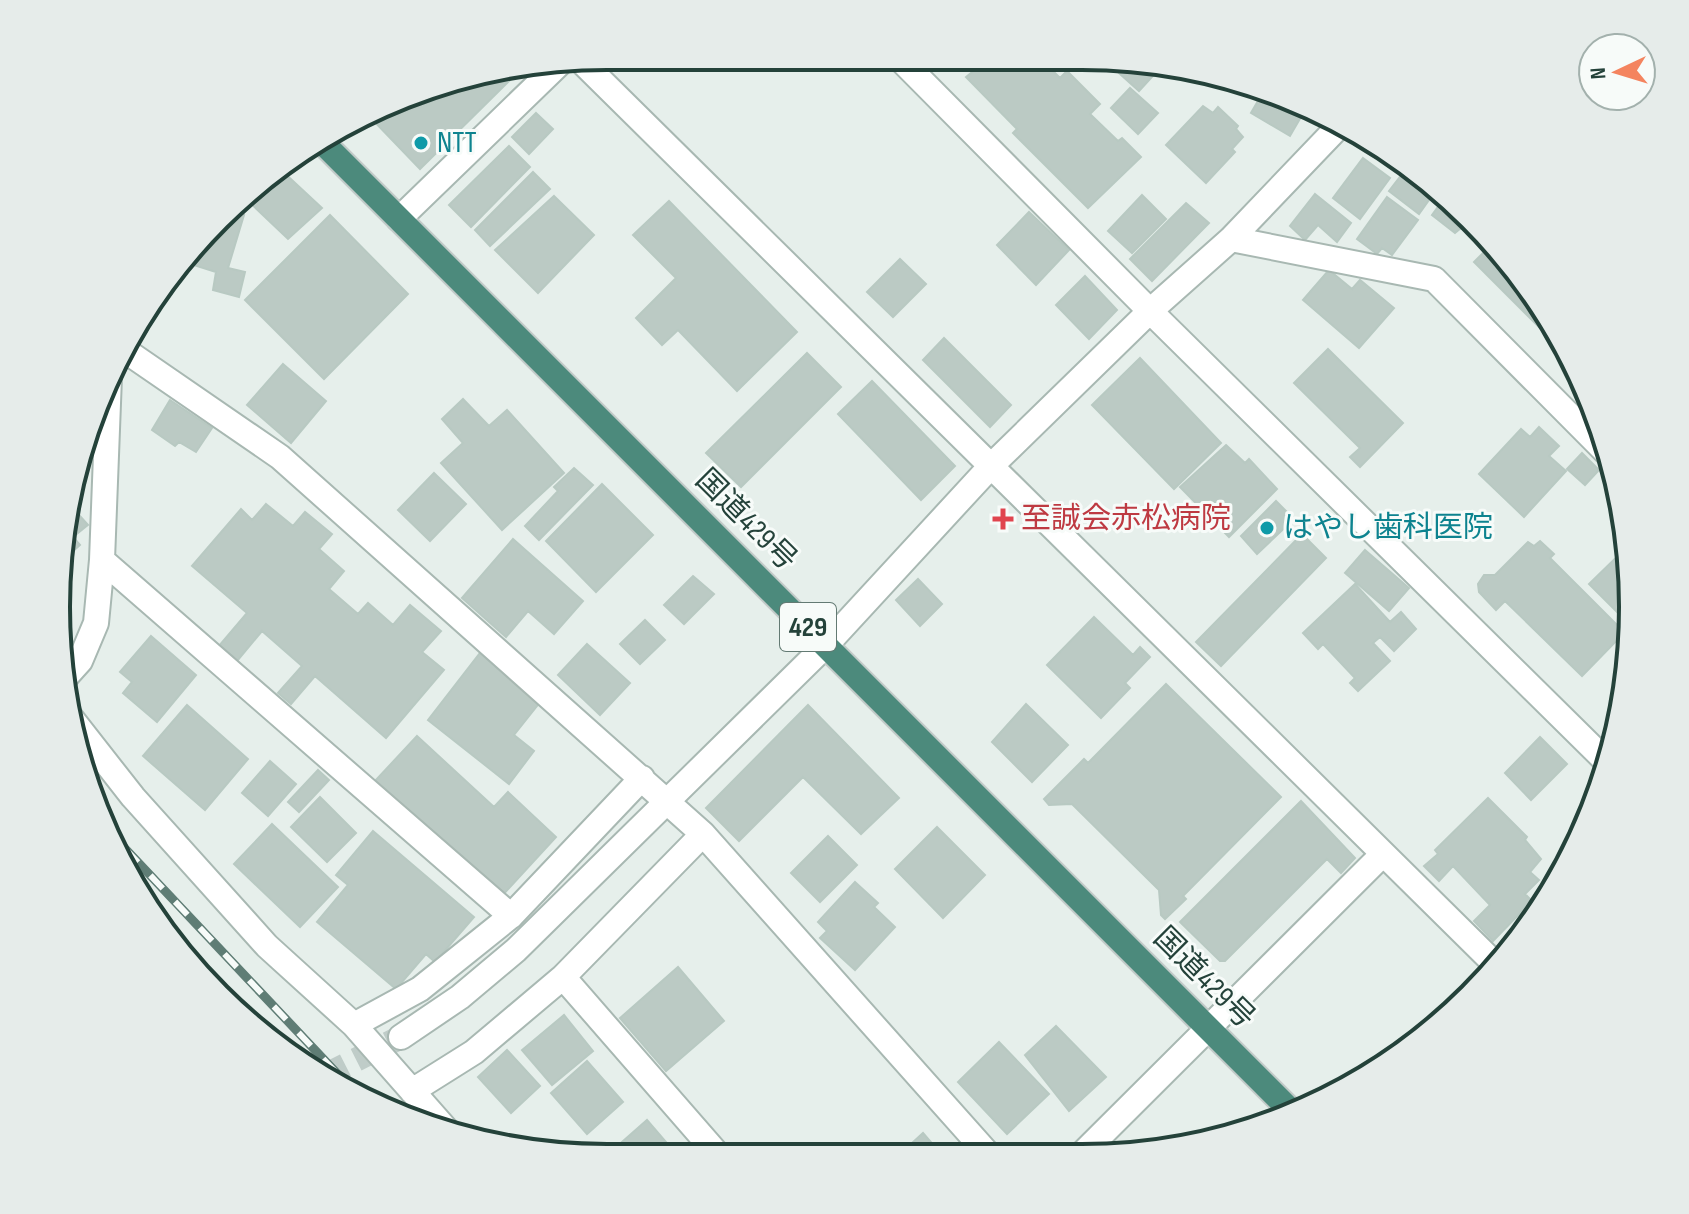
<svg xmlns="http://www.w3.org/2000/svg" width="1689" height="1214" viewBox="0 0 1689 1214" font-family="'Sofia Sans Condensed','Noto Sans JP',sans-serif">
	<rect width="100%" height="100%" fill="#e6efeb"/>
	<path fill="#bbcac4" stroke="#b8c9c2" stroke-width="2" d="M 983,63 L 1046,64 L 1060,78 L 1067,71 L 1100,104 L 1090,114 L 1118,141 L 1122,138 L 1141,157 L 1088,208 L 1013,133 L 1017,129 L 966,77 Z
		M 1110,65 L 1162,66 L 1139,91 Z
		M 500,70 L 510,80 L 420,169 L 370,117 L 464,75 Z
		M 1130,88 L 1158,113 L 1138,134 L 1111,108 Z
		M 1262,94 L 1305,110 L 1290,136 L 1251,113 Z
		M 1203,106 L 1213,113 L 1218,107 L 1238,126 L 1236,129 L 1243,137 L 1232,149 L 1235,152 L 1206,183 L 1166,145 Z
		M 536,113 L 553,129 L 529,154 L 512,137 Z
		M 509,146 L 530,167 L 471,227 L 449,205 Z
		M 1363,158 L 1390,178 L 1360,219 L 1333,198 Z
		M 279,168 L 322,208 L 288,239 L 245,198 Z
		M 1406,169 L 1434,193 L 1419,214 L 1389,191 Z
		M 533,172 L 550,189 L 490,246 L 475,230 Z
		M 1315,194 L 1351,223 L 1337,242 L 1318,225 L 1305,240 L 1290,226 Z
		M 1142,195 L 1166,219 L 1132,253 L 1108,231 Z
		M 554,196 L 594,235 L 538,293 L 495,250 Z
		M 1387,197 L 1418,220 L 1392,255 L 1382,248 L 1377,254 L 1357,239 Z
		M 1443,200 L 1474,225 L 1468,233 L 1461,228 L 1455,233 L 1432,215 Z
		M 669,201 L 797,332 L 737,391 L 678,330 L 662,345 L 636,318 L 676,278 L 633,235 Z
		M 1186,203 L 1209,223 L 1152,281 L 1130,259 Z
		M 230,211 L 244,215 L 228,268 L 245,272 L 239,297 L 213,290 L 216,272 L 181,261 L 193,243 Z
		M 1029,212 L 1069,250 L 1036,285 L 997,245 Z
		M 330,215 L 408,294 L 324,379 L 245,300 Z
		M 1494,242 L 1559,332 L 1572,360 L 1474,262 Z
		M 900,259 L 926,284 L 893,317 L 867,292 Z
		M 1329,270 L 1352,289 L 1360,280 L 1394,308 L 1359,348 L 1303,300 Z
		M 1085,276 L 1117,310 L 1089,339 L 1056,305 Z
		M 944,338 L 1011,405 L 990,427 L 923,360 Z
		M 1328,349 L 1403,423 L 1360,467 L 1350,457 L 1360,448 L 1294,383 Z
		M 807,353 L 841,387 L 741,487 L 706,453 Z
		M 1140,358 L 1221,443 L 1174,489 L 1092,405 Z
		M 283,364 L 326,401 L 291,443 L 247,405 Z
		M 872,381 L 955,466 L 921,500 L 838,414 Z
		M 463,399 L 489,426 L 507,410 L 564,473 L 502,530 L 441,463 L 463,443 L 442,419 Z
		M 170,400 L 212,428 L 196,452 L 179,442 L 175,446 L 152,430 Z
		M 1539,427 L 1559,446 L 1549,456 L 1566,471 L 1524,517 L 1479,474 L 1521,429 L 1530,437 Z
		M 1226,445 L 1245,463 L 1249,459 L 1277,489 L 1229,537 L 1180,487 Z
		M 1582,453 L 1599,470 L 1585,485 L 1567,469 Z
		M 574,468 L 593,485 L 539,540 L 525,526 L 558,491 L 554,487 Z
		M 434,473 L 466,504 L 430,541 L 398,510 Z
		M 602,484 L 653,535 L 596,592 L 546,541 Z
		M 1276,501 L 1294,519 L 1257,554 L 1241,536 Z
		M 266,504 L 293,526 L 305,512 L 332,534 L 319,549 L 344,571 L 329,589 L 358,614 L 368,603 L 393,625 L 410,605 L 441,631 L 422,652 L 444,670 L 386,738 L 315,676 L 291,704 L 278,693 L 302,666 L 262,631 L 237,661 L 219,646 L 247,613 L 192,566 L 241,509 L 252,520 Z
		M 70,505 L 88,525 L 73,537 L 80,545 L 61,562 L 61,535 Z
		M 1302,534 L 1326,558 L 1221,666 L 1196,642 Z
		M 513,539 L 583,601 L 554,634 L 528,611 L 506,637 L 462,598 Z
		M 1540,541 L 1554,554 L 1550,558 L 1621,629 L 1621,636 L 1582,676 L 1505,601 L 1496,610 L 1479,592 L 1478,584 L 1484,575 L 1495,575 L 1528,542 L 1534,546 Z
		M 1629,545 L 1631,614 L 1624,619 L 1589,584 Z
		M 1365,550 L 1409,588 L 1389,611 L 1345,573 Z
		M 693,576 L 714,594 L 684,624 L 664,605 Z
		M 918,579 L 942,604 L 920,626 L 896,600 Z
		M 1355,584 L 1390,622 L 1401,612 L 1416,629 L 1394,651 L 1380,637 L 1373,643 L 1390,661 L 1358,691 L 1350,683 L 1355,678 L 1323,644 L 1318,649 L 1303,633 Z
		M 1094,617 L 1133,655 L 1140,647 L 1150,657 L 1125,683 L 1130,688 L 1101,718 L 1047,665 Z
		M 645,620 L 665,640 L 640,664 L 620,644 Z
		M 151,636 L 196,675 L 157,722 L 123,693 L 132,682 L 120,672 Z
		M 587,644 L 630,683 L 600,715 L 558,675 Z
		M 480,653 L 541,701 L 514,735 L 534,751 L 509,784 L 428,720 Z
		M 1166,684 L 1281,797 L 1183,896 L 1186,899 L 1165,919 L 1161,915 L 1159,890 L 1072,804 L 1049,805 L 1044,799 L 1084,759 L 1088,763 Z
		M 1026,704 L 1068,745 L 1032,782 L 992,742 Z
		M 187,705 L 248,759 L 205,810 L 143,756 Z
		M 808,705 L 899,798 L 861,834 L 803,777 L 739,841 L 706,808 Z
		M 417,736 L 494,807 L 508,792 L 556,837 L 500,898 L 375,781 Z
		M 1540,737 L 1567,764 L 1531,800 L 1505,773 Z
		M 270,761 L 296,784 L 268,816 L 242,793 Z
		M 318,770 L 329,780 L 299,812 L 288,802 Z
		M 320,797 L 356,833 L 327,862 L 291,827 Z
		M 1488,798 L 1527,837 L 1525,840 L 1541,859 L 1530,872 L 1539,880 L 1525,894 L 1532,901 L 1493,941 L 1474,921 L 1490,905 L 1453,866 L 1439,881 L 1424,866 L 1438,854 L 1435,850 Z
		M 1301,801 L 1355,858 L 1341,873 L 1327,859 L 1225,961 L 1220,961 L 1180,922 Z
		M 272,824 L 338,887 L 300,927 L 234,864 Z
		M 937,827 L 985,875 L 943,918 L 895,869 Z
		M 373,831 L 474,917 L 435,962 L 426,954 L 396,989 L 317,922 L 348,885 L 336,875 Z
		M 828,836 L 857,865 L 820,902 L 791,873 Z
		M 855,882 L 878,903 L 874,907 L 895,927 L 855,970 L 820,938 L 827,931 L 818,922 Z
		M 678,967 L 724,1021 L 666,1071 L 620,1018 Z
		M 564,1015 L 593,1051 L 552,1085 L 522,1050 Z
		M 1056,1026 L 1106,1077 L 1069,1111 L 1025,1055 Z
		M 999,1042 L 1049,1094 L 1007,1134 L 958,1082 Z
		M 507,1050 L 540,1086 L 511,1113 L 478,1077 Z
		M 587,1061 L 623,1102 L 587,1134 L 551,1093 Z
		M 647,1120 L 678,1156 L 605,1157 Z
		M 923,1133 L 942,1155 L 899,1155 Z"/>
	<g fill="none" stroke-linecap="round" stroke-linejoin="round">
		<path stroke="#bfccc8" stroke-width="24" stroke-dasharray="24 12" stroke-linecap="butt" d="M 324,1076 L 401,1037"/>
		<defs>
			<path id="minor" d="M 580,60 L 1497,966
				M 902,61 L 1150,311 L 1609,764
				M 399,219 L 561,62
				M 1231,239 L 1434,279 L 1610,456
				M 123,349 L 280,457 L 703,834 L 563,977 L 474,1052 L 412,1091
				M 102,560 L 511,916
				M 826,645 L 991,466 L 1150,311 L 1231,239 L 1341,124
				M 61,682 L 80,661 L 96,623 L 102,560 L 109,377
				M 71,718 L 133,797 L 267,946 L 354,1025 L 450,1134
				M 703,834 L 988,1154
				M 563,977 L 719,1156
				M 354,1025 L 420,989 L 511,916 L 642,778
				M 1082,1154 L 1383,854"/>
			<path id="tertiary" d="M 401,1037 L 460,997 L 516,950 L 826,645"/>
			<path id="trunk" d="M 320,140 L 1295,1115"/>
		</defs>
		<use href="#minor" stroke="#a8b8b2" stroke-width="28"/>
		<use href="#tertiary" stroke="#a8b8b2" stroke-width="28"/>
		<use href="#trunk" stroke="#c2cac8" stroke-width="28"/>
		<use href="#minor" stroke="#fff" stroke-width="24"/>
		<use href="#tertiary" stroke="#fff" stroke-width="24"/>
		<use href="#trunk" stroke="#4c8a7c" stroke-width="24"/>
		<defs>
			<path id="rail" d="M 101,823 L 363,1101"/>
		</defs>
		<use href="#rail" stroke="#5f7d75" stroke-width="9"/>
		<use href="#rail" stroke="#f7fbf9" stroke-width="6" stroke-dasharray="18" stroke-linecap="butt"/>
	</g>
	<g fill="#0f9aa8" stroke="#f7fbf9" stroke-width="3">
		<circle cx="421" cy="143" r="8"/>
		<circle cx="1267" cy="528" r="8"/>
	</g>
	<path fill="#e0444e" stroke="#f7fbf9" stroke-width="3" d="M999 507h8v8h8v8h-8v8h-8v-8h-8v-8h8z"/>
	<g text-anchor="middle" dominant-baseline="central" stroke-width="6" stroke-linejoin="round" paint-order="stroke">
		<rect fill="#f7fbf9" stroke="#637a73" stroke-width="2" x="780" y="603" width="56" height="48" rx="6"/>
		<g font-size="28" font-weight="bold" fill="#24423a">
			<text x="808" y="627">429</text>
		</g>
		<g font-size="30" fill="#0d838f" stroke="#f7fbf9" text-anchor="start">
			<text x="437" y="143">NTT</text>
			<text x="1283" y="528">はやし歯科医院</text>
		</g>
		<g font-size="30" fill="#be3a42" stroke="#f7fbf9" text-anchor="start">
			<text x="1021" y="519">至誠会赤松病院</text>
		</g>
		<g font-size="30" fill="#24423a" stroke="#f7fbf9">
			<text transform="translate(746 520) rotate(45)">国道429号</text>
			<text transform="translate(1204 978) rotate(45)">国道429号</text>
		</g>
	</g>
	<path d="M0 0H1689V1214H0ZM607 70H1082A537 537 0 0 1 1619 607V607A537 537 0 0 1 1082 1144H607A537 537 0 0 1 70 607V607A537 537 0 0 1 607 70Z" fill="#e6ecea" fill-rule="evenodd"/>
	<path fill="none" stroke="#24423a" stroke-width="4" d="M607 70H1082A537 537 0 0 1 1619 607V607A537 537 0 0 1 1082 1144H607A537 537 0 0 1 70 607V607A537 537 0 0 1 607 70Z"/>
	<g transform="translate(1617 72) rotate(266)"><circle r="38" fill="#f7fbf9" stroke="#a3b1ad" stroke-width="2"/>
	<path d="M0-6L14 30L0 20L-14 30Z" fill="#f4845f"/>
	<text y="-12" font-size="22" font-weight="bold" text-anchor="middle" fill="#24423a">N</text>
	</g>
</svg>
